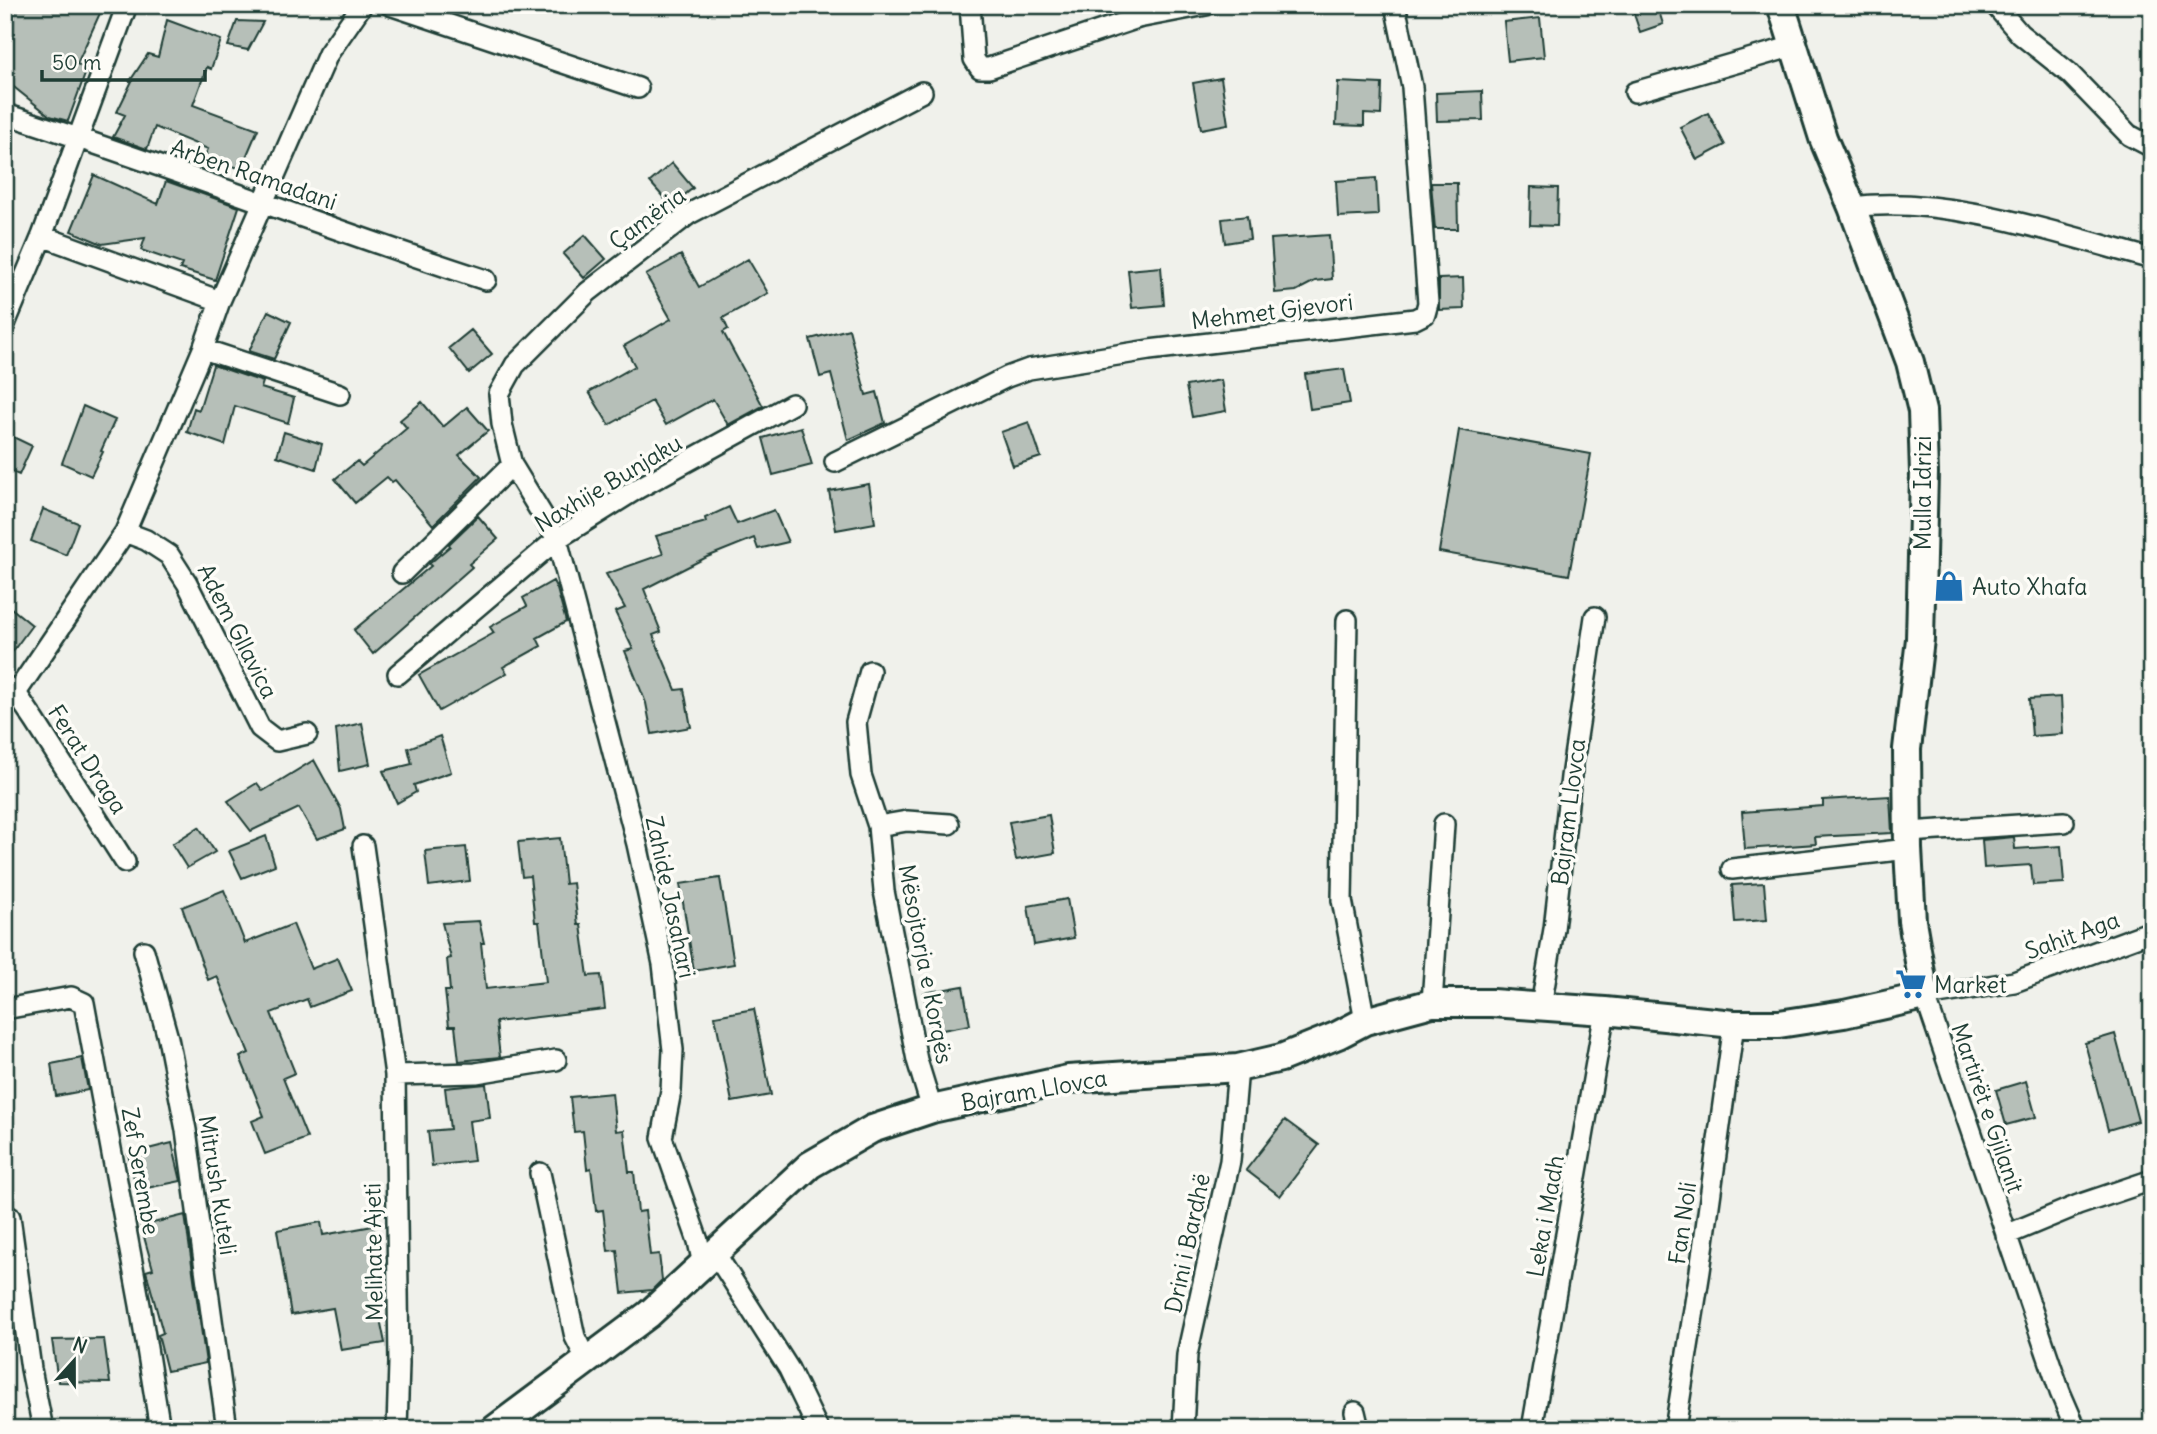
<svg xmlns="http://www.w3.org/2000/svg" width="2157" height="1434" viewBox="0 0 2157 1434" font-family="Delius,sans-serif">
	<rect width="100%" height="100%" fill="#f0f1eb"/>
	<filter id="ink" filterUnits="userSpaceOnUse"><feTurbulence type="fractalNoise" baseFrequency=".0143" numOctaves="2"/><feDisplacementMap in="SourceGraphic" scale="14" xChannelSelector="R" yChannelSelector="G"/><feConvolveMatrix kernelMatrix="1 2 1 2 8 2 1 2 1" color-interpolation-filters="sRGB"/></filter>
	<g filter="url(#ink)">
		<path fill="#b6bfb8" stroke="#1f3d34" stroke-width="2" d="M 5,5 L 78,5 L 101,11 L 77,64 L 87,69 L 68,121 L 50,116 L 5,80 Z
			M 1631,5 L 1657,5 L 1663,24 L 1640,32 Z
			M 1540,18 L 1544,57 L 1508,61 L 1504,22 Z
			M 167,20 L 221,40 L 211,69 L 207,67 L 193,105 L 258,129 L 241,169 L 205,156 L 208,149 L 155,127 L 147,149 L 113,137 L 125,115 L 117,112 L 132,81 L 130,81 L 148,54 L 158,57 Z
			M 237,21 L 263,22 L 248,50 L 228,46 Z
			M 1221,78 L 1228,124 L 1201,129 L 1193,83 Z
			M 1338,82 L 1382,84 L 1381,115 L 1364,114 L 1364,126 L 1336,125 Z
			M 1482,91 L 1483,120 L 1437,121 L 1436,93 Z
			M 1708,113 L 1725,145 L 1697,160 L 1680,127 Z
			M 672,163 L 693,188 L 671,206 L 650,182 Z
			M 94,175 L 158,204 L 166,181 L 239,207 L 215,280 L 180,269 L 182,264 L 141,250 L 145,238 L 102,244 L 71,231 Z
			M 1376,178 L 1378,215 L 1338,217 L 1336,181 Z
			M 1431,183 L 1457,183 L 1458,229 L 1435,229 Z
			M 1531,187 L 1558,188 L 1557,226 L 1530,225 Z
			M 1247,216 L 1250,239 L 1225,243 L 1222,219 Z
			M 585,235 L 606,259 L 584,278 L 563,254 Z
			M 1329,235 L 1332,279 L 1315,281 L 1296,291 L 1275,293 L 1271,239 Z
			M 681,255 L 699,287 L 748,259 L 768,293 L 723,318 L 728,329 L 723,332 L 763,406 L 728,425 L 713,399 L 666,425 L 652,401 L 609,425 L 589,392 L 635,366 L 624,346 L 671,319 L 646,275 Z
			M 1161,267 L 1164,305 L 1132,308 L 1128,270 Z
			M 1463,278 L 1464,309 L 1439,310 L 1439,279 Z
			M 268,311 L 291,322 L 274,359 L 249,351 Z
			M 849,329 L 866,395 L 877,392 L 885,423 L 848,440 L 831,374 L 820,377 L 810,339 Z
			M 471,330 L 492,354 L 469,373 L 449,348 Z
			M 213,365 L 263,382 L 261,388 L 294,398 L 288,423 L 235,406 L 225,445 L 187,432 L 194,408 L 199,410 Z
			M 1344,369 L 1350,403 L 1310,409 L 1305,374 Z
			M 1221,380 L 1226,411 L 1192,417 L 1186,386 Z
			M 422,402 L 443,427 L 467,407 L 488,431 L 459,455 L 481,477 L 433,525 L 395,480 L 392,482 L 387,477 L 355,503 L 335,479 L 357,461 L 362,466 L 407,428 L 400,420 Z
			M 83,406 L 115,420 L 101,451 L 103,452 L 91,476 L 62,463 Z
			M 1029,422 L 1041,457 L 1013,466 L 1001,432 Z
			M 801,427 L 812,465 L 773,475 L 763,438 Z
			M 1459,430 L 1591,454 L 1569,575 L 1439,552 Z
			M 284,432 L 322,444 L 316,469 L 277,456 Z
			M 5,433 L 32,446 L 19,475 L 5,469 Z
			M 869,484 L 875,523 L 836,530 L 829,491 Z
			M 729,507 L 737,524 L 774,510 L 788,542 L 758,549 L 754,538 L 707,557 L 644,589 L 661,632 L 653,635 L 676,690 L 684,689 L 691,727 L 652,734 L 646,703 L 625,651 L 633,649 L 615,612 L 625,608 L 606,574 L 663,554 L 656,536 L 706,522 L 705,518 Z
			M 43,509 L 78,523 L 66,555 L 31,541 Z
			M 478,516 L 498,539 L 469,564 L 472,567 L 373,654 L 354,630 L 431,566 L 429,564 L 450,546 L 449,544 Z
			M 553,581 L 557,589 L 566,622 L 537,638 L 541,646 L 503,667 L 507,673 L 439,711 L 419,675 L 494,633 L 490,627 L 527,606 L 523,598 Z
			M 5,603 L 32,625 L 5,662 Z
			M 2061,697 L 2063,734 L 2032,736 L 2029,699 Z
			M 362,723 L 370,764 L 340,771 L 336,729 Z
			M 440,736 L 451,772 L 414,785 L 416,792 L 397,803 L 383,771 L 412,764 L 408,748 Z
			M 314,760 L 341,809 L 345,829 L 317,839 L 299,808 L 251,831 L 228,801 L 257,783 L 263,791 Z
			M 1890,796 L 1892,833 L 1815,837 L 1816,844 L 1745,849 L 1742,812 L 1823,806 L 1823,800 Z
			M 1049,815 L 1055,853 L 1016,860 L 1009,822 Z
			M 199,827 L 215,852 L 187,868 L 172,844 Z
			M 266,836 L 275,865 L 242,878 L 229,851 Z
			M 2014,837 L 2015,849 L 2061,846 L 2064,883 L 2033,885 L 2031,865 L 1984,868 L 1982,840 Z
			M 560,838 L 565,884 L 573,883 L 578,925 L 581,925 L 588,976 L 601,975 L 605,1009 L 496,1022 L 500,1057 L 459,1061 L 455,1026 L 449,1026 L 445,991 L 450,991 L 447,959 L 451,958 L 442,923 L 479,921 L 484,943 L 481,943 L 486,989 L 546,982 L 539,922 L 535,922 L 530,876 L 522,877 L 518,842 Z
			M 466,847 L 470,881 L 429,886 L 425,851 Z
			M 720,878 L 734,964 L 694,971 L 680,884 Z
			M 1764,883 L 1767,920 L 1735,922 L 1732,885 Z
			M 224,890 L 245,943 L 293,924 L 311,969 L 338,958 L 352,991 L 310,1007 L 307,999 L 271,1013 L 295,1073 L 283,1078 L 307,1138 L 265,1154 L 252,1121 L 264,1116 L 240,1057 L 249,1053 L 217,976 L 208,980 L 182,907 Z
			M 1067,899 L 1074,938 L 1034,945 L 1028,906 Z
			M 963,986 L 970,1025 L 931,1032 L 924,993 Z
			M 754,1009 L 771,1095 L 732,1102 L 715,1016 Z
			M 2115,1034 L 2138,1121 L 2108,1130 L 2085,1043 Z
			M 82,1058 L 88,1090 L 56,1096 L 51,1064 Z
			M 2026,1081 L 2036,1117 L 2006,1125 L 1996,1090 Z
			M 486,1084 L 490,1118 L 469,1121 L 474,1161 L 432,1166 L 428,1131 L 450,1129 L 445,1088 Z
			M 612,1093 L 616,1131 L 624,1130 L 629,1172 L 634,1172 L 638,1212 L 645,1211 L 650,1255 L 659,1254 L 662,1280 L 652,1290 L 622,1293 L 617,1250 L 608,1251 L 603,1210 L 596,1211 L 591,1168 L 587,1169 L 583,1131 L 574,1132 L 570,1097 Z
			M 1285,1120 L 1319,1145 L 1280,1196 L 1246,1170 Z
			M 172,1143 L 181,1181 L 137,1190 L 128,1154 Z
			M 185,1215 L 206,1363 L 167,1371 L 158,1335 L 163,1333 L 146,1271 L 153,1269 L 141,1226 Z
			M 321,1222 L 323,1235 L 373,1226 L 385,1303 L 377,1304 L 385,1343 L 341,1350 L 333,1308 L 291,1315 L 277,1230 Z
			M 104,1339 L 110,1383 L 58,1382 L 52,1340 Z"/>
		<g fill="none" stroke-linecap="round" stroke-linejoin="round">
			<defs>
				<path id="street" d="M 390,5 L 638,88
					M 970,5 L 974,59 L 980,68 L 989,68 L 1138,18 L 1206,5
					M 1995,5 L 2020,34 L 2069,73 L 2129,135 L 2152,147
					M 1635,92 L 1794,46
					M 5,114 C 167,165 324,228 486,280
					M 1852,207 C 1947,195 2060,234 2152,259
					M 42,236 L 220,301
					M 5,324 L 42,236 L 127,5
					M 203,349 L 340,394
					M 835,462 L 1007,377 L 1029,369 L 1149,350 L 1415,319 L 1425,314 L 1428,303 L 1412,87 L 1395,5
					M 125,532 L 146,540 L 169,555 L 187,583 L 260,728 L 277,741 L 307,734
					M 402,573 L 512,465
					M 1347,620 L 1342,900 L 1365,1021
					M 870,671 L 856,722 L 861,775 L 878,826 L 884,891 L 917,1060 L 932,1109
					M 398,674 L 557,539 L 637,489 L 792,404
					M 6,686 L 16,693 L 35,721 L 125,862
					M 16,693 L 125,532 L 203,349 L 220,301 L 328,54 L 362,5
					M 878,826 L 907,821 L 949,824
					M 1908,832 L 2064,822
					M 363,846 L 395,1075 L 399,1363 L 397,1429
					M 1732,869 L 1908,849
					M 144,951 L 168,1038 L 186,1130 L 227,1429
					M 1432,1003 L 1444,824
					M 1541,1006 L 1554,929 L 1571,777 L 1595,617
					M 5,1009 L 71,997 L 84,1003 L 140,1305 L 160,1429
					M 395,1075 L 476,1073 L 556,1060
					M 540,1173 L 575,1337 L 586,1359
					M 10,1217 L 31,1369 L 43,1429
					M 2006,1235 L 2078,1205 L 2152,1180
					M 715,1253 L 789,1369 L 818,1429
					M 703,1265 L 698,1241 L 662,1138 L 671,1091 L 673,1050 L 663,964 L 637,844 L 557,539 L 512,465 L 502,424 L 499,394 L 515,365 L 588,292 L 689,214 L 922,92
					M 1355,1412 L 1359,1429
					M 1183,1429 L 1187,1355 L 1230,1161 L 1238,1068
					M 1532,1429 L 1605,1011
					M 1675,1429 L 1700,1271 L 1734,1024
					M 2076,1429 L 2060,1392 L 1925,996 L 2014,982 L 2152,931"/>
				<path id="secondary" d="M 495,1429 L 649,1314 L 810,1165 L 872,1129 L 932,1109 L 1068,1079 L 1238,1068 L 1281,1058 L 1338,1035 L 1365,1021 L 1432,1003 L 1492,1003 L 1605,1011 L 1734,1024 L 1779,1024 L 1844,1014 L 1925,996 L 1912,921 L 1908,849 L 1907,749 L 1920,639 L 1924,473 L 1922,411 L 1910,362 L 1852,207 L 1823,138 L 1781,5"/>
			</defs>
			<use href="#street" stroke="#1f3d34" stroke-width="24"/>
			<use href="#secondary" stroke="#1f3d34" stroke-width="32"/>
			<use href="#street" stroke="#fdfcf7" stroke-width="19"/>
			<use href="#secondary" stroke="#fdfcf7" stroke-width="26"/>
		</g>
	</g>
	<defs>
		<symbol id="shop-bare" viewBox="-9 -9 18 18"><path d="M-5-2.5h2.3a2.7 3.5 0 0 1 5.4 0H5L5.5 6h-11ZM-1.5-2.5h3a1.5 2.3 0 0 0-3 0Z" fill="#1f6fb2" stroke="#fdfcf7" stroke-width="2.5" paint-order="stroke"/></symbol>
		<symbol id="supermarket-bare" viewBox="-9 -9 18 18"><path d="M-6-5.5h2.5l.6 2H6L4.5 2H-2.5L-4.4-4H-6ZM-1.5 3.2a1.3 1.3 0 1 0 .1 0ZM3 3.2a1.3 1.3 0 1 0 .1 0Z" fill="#1f6fb2" stroke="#fdfcf7" stroke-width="2.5" paint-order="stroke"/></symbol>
	</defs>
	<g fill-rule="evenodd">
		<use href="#shop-bare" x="1927" y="564" width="44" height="44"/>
		<use href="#supermarket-bare" x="1889" y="962" width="44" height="44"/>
	</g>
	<g text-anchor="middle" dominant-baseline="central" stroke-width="7" stroke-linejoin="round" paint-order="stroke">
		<g font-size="23" fill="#1f3d34" stroke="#fdfcf7">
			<text transform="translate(254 174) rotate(19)">Arben Ramadani</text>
			<text transform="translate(647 218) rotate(-36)">Çamëria</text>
			<text transform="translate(1272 311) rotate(-7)">Mehmet Gjevori</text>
			<text transform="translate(608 483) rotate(-31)">Naxhije Bunjaku</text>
			<text transform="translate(1922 493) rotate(-90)">Mulla Idrizi</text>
			<text transform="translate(238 631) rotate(63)">Adem Gllavica</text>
			<text transform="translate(88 759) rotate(57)">Ferat Draga</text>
			<text transform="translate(1568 812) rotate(-83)">Bajram Llovca</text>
			<text transform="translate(671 897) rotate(78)">Zahide Jasahari</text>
			<text transform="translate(2072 935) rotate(-20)">Sahit Aga</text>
			<text transform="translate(926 964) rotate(79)">Mësojtorja e Korqës</text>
			<text transform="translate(1034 1090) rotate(-10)">Bajram Llovca</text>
			<text transform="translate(1988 1108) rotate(71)">Martirët e Gjilanit</text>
			<text transform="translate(141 1171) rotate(80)">Zef Serembe</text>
			<text transform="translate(218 1185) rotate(81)">Mitrush Kuteli</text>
			<text transform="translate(1545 1216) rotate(-80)">Leka i Madh</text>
			<text transform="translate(1682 1223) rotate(-82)">Fan Noli</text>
			<text transform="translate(1187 1243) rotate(-78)">Drini i Bardhë</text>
			<text transform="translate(373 1252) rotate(-91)">Melihate Ajeti</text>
		</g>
		<g font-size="23" fill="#1f3d34" stroke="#fdfcf7" text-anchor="start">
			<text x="1972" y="586">Auto Xhafa</text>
			<text x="1934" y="984">Market</text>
		</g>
	</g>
	<rect width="2157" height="1434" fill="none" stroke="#fdfcf7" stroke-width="28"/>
	<rect x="14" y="14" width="2129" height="1406" fill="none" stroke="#1f3d34" stroke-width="2.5" filter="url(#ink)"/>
	<g transform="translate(74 1361) rotate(21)" stroke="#fdfcf7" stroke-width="5" paint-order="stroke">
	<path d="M0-5L12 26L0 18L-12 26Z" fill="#1f3d34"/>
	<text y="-10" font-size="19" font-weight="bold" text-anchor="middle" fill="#1f3d34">N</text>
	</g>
	<path d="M42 70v10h163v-10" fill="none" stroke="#1f3d34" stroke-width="3.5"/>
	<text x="52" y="70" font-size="21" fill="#1f3d34" stroke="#fdfcf7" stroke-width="5" paint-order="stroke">50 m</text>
</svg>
